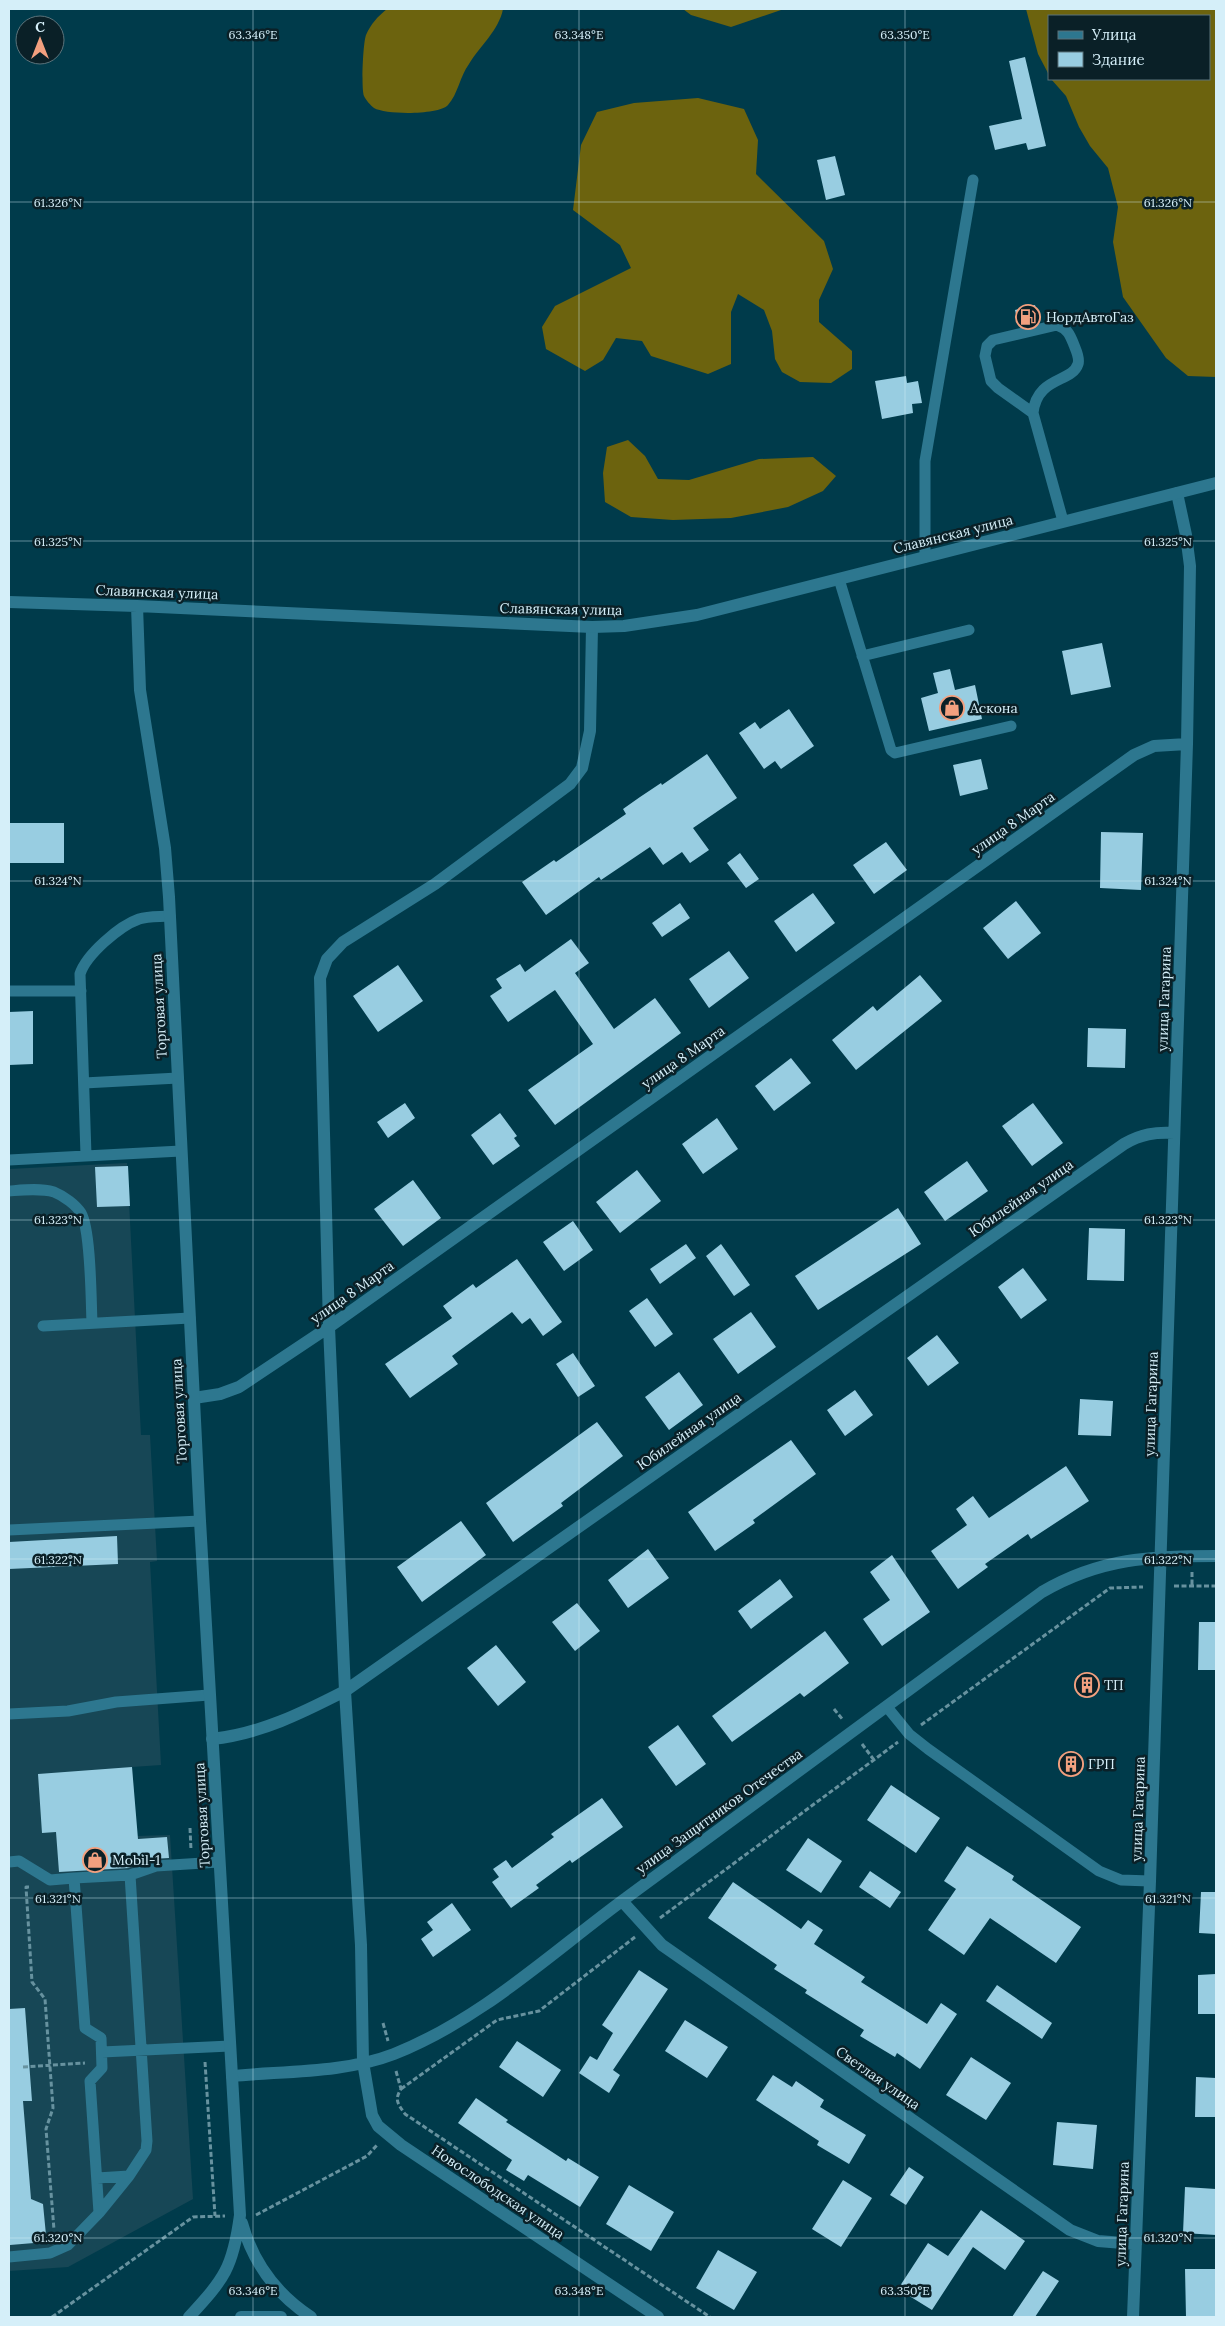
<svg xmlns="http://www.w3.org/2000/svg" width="1225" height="2326" viewBox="0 0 1225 2326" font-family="Lora,serif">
	<rect width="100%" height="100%" fill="#003b4b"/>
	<path fill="#174756" d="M 127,1163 L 141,1435 L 150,1435 L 157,1561 L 150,1562 L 161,1765 L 132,1767 L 137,1836 L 170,1835 L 193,2199 L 68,2267 L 9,2271 L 9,1169 Z"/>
	<path fill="#6c630e" d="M 387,9 L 503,9 C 499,30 480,46 469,64 C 460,76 458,94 448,105 C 439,115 386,115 374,108 C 371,106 365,99 364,96 C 361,89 363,43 366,35 C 371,24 377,17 387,9 Z
		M 683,9 L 784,9 L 731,27 L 691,15 Z
		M 1026,9 L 1216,9 L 1216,377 L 1188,376 L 1166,358 L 1123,297 L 1113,242 L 1118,207 L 1108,168 L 1090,146 L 1079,127 L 1066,96 L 1051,79 L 1209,79 L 1209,16 L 1049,16 L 1049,75 L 1038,54 Z
		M 698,98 L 744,109 L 758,140 L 756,174 L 824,241 L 833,269 L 819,300 L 819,322 L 852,351 L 852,369 L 831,383 L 800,382 L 782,372 L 775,359 L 772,331 L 764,310 L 738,294 L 731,312 L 731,364 L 708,374 L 651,356 L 642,341 L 616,338 L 603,360 L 585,371 L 546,349 L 542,327 L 555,306 L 631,268 L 620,245 L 573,210 L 581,145 L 597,112 L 634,103 Z
		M 628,440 L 645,456 L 658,479 L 689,480 L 759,459 L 813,457 L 836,476 L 823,491 L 788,507 L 731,518 L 673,520 L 631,517 L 605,502 L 603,473 L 607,447 Z"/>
	<path fill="#98cde1" d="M 1025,57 L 1046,146 L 1028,150 L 1026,143 L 995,150 L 989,126 L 1022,119 L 1009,61 Z
		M 835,156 L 845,195 L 826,200 L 817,160 Z
		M 1035,305 L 1039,321 L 1019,326 L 1015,310 Z
		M 906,376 L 907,383 L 918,381 L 922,403 L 912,404 L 913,413 L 882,419 L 875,381 Z
		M 1102,643 L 1111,687 L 1071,695 L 1062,651 Z
		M 950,669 L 955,690 L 975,685 L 982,719 L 929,731 L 921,698 L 938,693 L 933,673 Z
		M 789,709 L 814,746 L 781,769 L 775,761 L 764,769 L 739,733 L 755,722 L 760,729 Z
		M 707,754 L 737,798 L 693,828 L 709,850 L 690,863 L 682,852 L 663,865 L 650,847 L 601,880 L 599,877 L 546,915 L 522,882 L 554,860 L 556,862 L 626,814 L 623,809 L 640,797 L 661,783 L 662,785 Z
		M 981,759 L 988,789 L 960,796 L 953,765 Z
		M 9,823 L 64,823 L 64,863 L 9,863 Z
		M 1101,832 L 1143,833 L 1141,890 L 1100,888 Z
		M 886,842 L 907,870 L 874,894 L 853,865 Z
		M 740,853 L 759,879 L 746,888 L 727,863 Z
		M 813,893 L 835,923 L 796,952 L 774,921 Z
		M 1016,901 L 1041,933 L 1008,959 L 983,928 Z
		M 680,903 L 690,918 L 662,937 L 652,923 Z
		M 571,939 L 589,963 L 575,973 L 614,1029 L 655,998 L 681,1033 L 555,1125 L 528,1090 L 593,1044 L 555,990 L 508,1022 L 490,996 L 502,988 L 496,979 L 520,964 L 525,972 Z
		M 729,951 L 749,978 L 709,1008 L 689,979 Z
		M 398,965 L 423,1001 L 378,1032 L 353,996 Z
		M 920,975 L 942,1001 L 856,1070 L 832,1040 L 873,1006 L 877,1011 Z
		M 33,1011 L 33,1064 L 9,1065 L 9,1012 Z
		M 1088,1028 L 1126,1029 L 1125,1068 L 1087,1067 Z
		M 791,1058 L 811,1083 L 774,1111 L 755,1086 Z
		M 405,1103 L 415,1118 L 388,1138 L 377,1122 Z
		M 1033,1103 L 1063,1143 L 1032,1166 L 1002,1126 Z
		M 500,1113 L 517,1136 L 514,1138 L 520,1146 L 493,1165 L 471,1135 Z
		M 717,1118 L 738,1149 L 703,1174 L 682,1144 Z
		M 967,1161 L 988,1191 L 945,1221 L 924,1192 Z
		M 128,1166 L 130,1206 L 97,1207 L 95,1167 Z
		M 637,1170 L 661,1201 L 620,1233 L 596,1202 Z
		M 413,1180 L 441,1218 L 403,1246 L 374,1209 Z
		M 898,1208 L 921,1244 L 818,1310 L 795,1276 Z
		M 573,1221 L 593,1250 L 564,1271 L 543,1242 Z
		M 1089,1228 L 1125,1229 L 1124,1281 L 1087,1280 Z
		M 686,1244 L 696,1258 L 660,1284 L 650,1269 Z
		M 721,1244 L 750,1285 L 734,1296 L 706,1256 Z
		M 517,1259 L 562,1322 L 543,1336 L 530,1318 L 522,1324 L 512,1312 L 452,1356 L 458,1364 L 410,1398 L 385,1364 L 452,1318 L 443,1306 L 473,1284 L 476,1288 Z
		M 1023,1268 L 1047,1300 L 1021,1319 L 998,1287 Z
		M 647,1298 L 673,1334 L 655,1347 L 629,1311 Z
		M 751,1312 L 776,1347 L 738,1374 L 713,1339 Z
		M 937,1335 L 959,1363 L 928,1386 L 907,1358 Z
		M 573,1353 L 595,1386 L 578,1397 L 556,1364 Z
		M 679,1372 L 703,1405 L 669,1430 L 645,1397 Z
		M 855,1390 L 873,1415 L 845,1436 L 827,1410 Z
		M 1080,1399 L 1113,1401 L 1111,1436 L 1078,1435 Z
		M 597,1422 L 623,1456 L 561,1503 L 563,1506 L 513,1542 L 486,1503 Z
		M 791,1440 L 816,1474 L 753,1520 L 755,1523 L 715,1551 L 688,1512 Z
		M 1066,1466 L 1089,1501 L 1031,1539 L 1028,1534 L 985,1564 L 988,1567 L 958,1589 L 931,1551 L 967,1525 L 956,1509 L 973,1496 L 989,1518 Z
		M 461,1521 L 486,1555 L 422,1602 L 397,1567 Z
		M 117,1536 L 118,1564 L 9,1569 L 9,1542 Z
		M 648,1549 L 669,1578 L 628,1608 L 608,1580 Z
		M 892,1555 L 930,1612 L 882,1646 L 863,1619 L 890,1600 L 870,1572 Z
		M 780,1579 L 793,1597 L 751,1629 L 738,1611 Z
		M 577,1603 L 600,1631 L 575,1651 L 552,1622 Z
		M 1199,1622 L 1216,1622 L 1216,1670 L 1198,1670 Z
		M 825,1631 L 849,1663 L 804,1697 L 800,1693 L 732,1742 L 712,1716 Z
		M 496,1645 L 526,1682 L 498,1706 L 467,1668 Z
		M 1077,1676 L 1097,1677 L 1096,1693 L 1077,1692 Z
		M 678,1725 L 706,1764 L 676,1786 L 648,1747 Z
		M 132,1767 L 138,1839 L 167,1837 L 169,1858 L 133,1860 L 133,1866 L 129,1868 L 59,1872 L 56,1832 L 42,1833 L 38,1774 Z
		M 891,1785 L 940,1818 L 916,1853 L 867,1820 Z
		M 602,1798 L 623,1827 L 572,1863 L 570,1860 L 536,1885 L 539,1888 L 511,1908 L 492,1882 L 499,1877 L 493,1869 L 506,1860 L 512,1868 L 554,1837 L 551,1834 Z
		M 808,1838 L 842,1861 L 821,1893 L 786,1870 Z
		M 967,1846 L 1014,1876 L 1012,1880 L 1081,1927 L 1056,1963 L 990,1918 L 964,1955 L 928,1930 L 956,1889 L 944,1881 Z
		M 870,1871 L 901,1892 L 890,1908 L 859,1887 Z
		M 733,1882 L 801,1929 L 808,1920 L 823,1930 L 814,1944 L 865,1977 L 861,1982 L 927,2024 L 941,2003 L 957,2014 L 920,2069 L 897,2053 L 895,2057 L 860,2036 L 864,2030 L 805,1993 L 807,1990 L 774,1969 L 777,1965 L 708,1918 Z
		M 1201,1892 L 1216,1892 L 1216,1934 L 1199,1933 Z
		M 452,1903 L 471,1930 L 433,1957 L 421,1939 L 433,1930 L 427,1922 Z
		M 639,1970 L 668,1989 L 613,2070 L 620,2075 L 609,2093 L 579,2073 L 590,2056 L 597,2060 L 613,2033 L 602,2025 Z
		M 1216,1974 L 1216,2014 L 1198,2014 L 1198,1975 Z
		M 997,1985 L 1052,2023 L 1042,2039 L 986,2001 Z
		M 25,2008 L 32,2101 L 23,2101 L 31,2199 L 43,2204 L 46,2235 L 34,2243 L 10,2245 L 9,2009 Z
		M 685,2020 L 728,2047 L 707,2078 L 665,2051 Z
		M 517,2041 L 561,2070 L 543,2097 L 499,2067 Z
		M 971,2057 L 1011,2083 L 986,2120 L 946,2095 Z
		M 773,2075 L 792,2087 L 796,2081 L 824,2100 L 820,2107 L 866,2135 L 849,2164 L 817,2145 L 819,2141 L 756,2100 Z
		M 1196,2077 L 1216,2078 L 1216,2117 L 1195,2117 Z
		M 476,2098 L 508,2120 L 506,2122 L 566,2161 L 568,2158 L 599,2177 L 580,2207 L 528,2175 L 524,2181 L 506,2170 L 512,2160 L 458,2123 Z
		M 1057,2122 L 1097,2125 L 1093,2169 L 1053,2165 Z
		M 909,2167 L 924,2177 L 906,2205 L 890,2195 Z
		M 843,2180 L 872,2198 L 841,2247 L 812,2229 Z
		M 629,2185 L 674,2212 L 651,2251 L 606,2224 Z
		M 1185,2187 L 1216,2189 L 1216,2235 L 1183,2233 Z
		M 981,2210 L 1025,2241 L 1005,2270 L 973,2247 L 932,2310 L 898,2289 L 928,2243 L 948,2256 Z
		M 718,2250 L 757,2272 L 734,2310 L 696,2288 Z
		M 1185,2269 L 1216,2269 L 1216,2317 L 1186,2317 Z
		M 1043,2271 L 1059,2281 L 1035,2317 L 1012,2317 Z"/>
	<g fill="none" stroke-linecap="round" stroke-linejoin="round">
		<path stroke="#67929f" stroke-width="3" stroke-dasharray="5 2.5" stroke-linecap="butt" d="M 1192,1572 L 1192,1586
			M 1174,1586 L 1216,1586
			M 834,1709 L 843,1720
			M 921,1725 L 1110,1588 L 1143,1587
			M 862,1744 L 874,1760
			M 190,1828 L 191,1850
			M 29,1887 L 26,1887 L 32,1982 L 45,1999 L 53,2108 L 46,2129 L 54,2230
			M 660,1918 L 898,1742
			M 383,2023 L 388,2041
			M 205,2062 L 215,2216
			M 23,2067 L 85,2063
			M 396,2071 L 401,2089 C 394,2100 398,2104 405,2114 L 710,2317
			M 401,2089 L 497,2020 L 539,2011 L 635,1937
			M 256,2215 L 367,2156 L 377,2145
			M 52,2317 L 193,2217 L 225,2216"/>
		<path stroke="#2d778f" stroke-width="11" d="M 1033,413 L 998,388 L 991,381 L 985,356 L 987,346 L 993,340 L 1057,325 C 1068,329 1070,335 1074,345 C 1076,350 1080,358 1078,364 C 1072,383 1037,376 1033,413 L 1063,521
			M 925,557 L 925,461 L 973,180
			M 839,579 L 891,750 L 895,753 L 1011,726
			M 862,656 L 969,630
			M 9,991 L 81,991
			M 84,1083 L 178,1078
			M 86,1155 L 80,974 C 86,955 119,926 139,919 C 149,916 160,917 170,916
			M 9,1160 L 181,1151
			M 9,1191 C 23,1190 40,1188 54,1192 C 64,1196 76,1205 81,1213 C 91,1230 91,1301 92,1323
			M 43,1326 L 190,1318
			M 9,1530 L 200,1521
			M 887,1707 L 909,1734 L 928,1749 L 1099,1871 L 1121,1880 L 1150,1881
			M 9,1714 L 68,1711 L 116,1702 L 209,1695
			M 9,1862 L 19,1861 L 50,1880 L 74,1878
			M 102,2052 L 230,2046
			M 97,2178 L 129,2176 L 146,2150 L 147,2141 L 130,1875
			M 99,2213 L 129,2176
			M 9,2257 L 50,2253 L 68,2245 L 99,2213 L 90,2081 L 102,2068 L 101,2038 L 85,2028 L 74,1878 L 130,1875 L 156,1866 L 219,1862"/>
		<path stroke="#2d778f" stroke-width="12" d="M 592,627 L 590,731 L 582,768 L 570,784 L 435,884 L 343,942 L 327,959 L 320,978 L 329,1327 L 345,1691 L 361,1945 L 363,2062 L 372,2115 L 378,2126 L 401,2145 L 658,2317
			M 194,1398 L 220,1394 L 239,1387 L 329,1327 L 1134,755 L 1154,746 L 1187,744
			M 212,1739 C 260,1734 302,1713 345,1691 L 1124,1144 C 1141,1134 1155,1132 1174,1133
			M 622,1901 L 662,1945 L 1070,2230 L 1098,2241 L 1136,2244
			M 232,2076 C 285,2071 345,2073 394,2054 C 482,2019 551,1953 626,1898 C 765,1796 904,1694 1042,1592 C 1100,1558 1151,1556 1216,1556
			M 1133,2317 L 1150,1881 L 1187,744 L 1190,566 L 1186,535 L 1177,493"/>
		<path stroke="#2d778f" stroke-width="12" d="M 9,602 L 137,606 L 592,627 L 624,626 L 697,615 L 1216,483
			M 137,606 L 140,690 L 165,848 L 169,897 L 200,1521 L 240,2215 C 233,2268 224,2279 189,2317
			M 242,2223 C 253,2263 276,2294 311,2317
			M 241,2317 L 281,2317"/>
	</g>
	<path fill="none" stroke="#d5eff9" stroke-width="1" stroke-opacity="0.45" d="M 253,9 L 253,2317M 579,9 L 579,2317M 905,9 L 905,2317M 9,202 L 1216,202M 9,541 L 1216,541M 9,881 L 1216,881M 9,1220 L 1216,1220M 9,1559 L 1216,1559M 9,1898 L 1216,1898M 9,2238 L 1216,2238"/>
	<defs>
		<symbol id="fuel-ring" viewBox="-11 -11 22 22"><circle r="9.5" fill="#0a2027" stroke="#f2a07f" stroke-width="1.5"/><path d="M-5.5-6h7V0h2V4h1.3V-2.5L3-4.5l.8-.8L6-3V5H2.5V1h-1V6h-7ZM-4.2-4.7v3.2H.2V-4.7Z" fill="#f2a07f"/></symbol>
		<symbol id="shop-ring" viewBox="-11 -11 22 22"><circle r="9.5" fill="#0a2027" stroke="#f2a07f" stroke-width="1.5"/><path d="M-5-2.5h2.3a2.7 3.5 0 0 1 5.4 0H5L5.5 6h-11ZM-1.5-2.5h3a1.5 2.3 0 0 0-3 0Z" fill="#f2a07f"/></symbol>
		<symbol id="building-ring" viewBox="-11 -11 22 22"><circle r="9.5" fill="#0a2027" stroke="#f2a07f" stroke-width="1.5"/><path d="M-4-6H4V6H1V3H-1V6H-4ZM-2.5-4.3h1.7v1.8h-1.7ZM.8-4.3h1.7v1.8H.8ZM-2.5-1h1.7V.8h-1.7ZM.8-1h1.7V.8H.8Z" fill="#f2a07f"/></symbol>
	</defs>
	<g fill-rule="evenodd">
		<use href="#fuel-ring" x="1014" y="303" width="28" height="28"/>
		<use href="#shop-ring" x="938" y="694" width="28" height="28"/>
		<use href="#building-ring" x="1073" y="1671" width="28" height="28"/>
		<use href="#building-ring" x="1057" y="1750" width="28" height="28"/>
		<use href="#shop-ring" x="81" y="1846" width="28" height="28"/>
	</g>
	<g text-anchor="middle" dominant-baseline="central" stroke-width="5" stroke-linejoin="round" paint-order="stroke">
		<g font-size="14" fill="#d5eff9" stroke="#0a2027" text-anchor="start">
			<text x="1046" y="317">НордАвтоГаз</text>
			<text x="970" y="708">Аскона</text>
			<text x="1104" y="1685">ТП</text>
			<text x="1088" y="1764">ГРП</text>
			<text x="112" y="1860">Mobil-1</text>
		</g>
		<g font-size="14" fill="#d5eff9" stroke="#0a2027">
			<text transform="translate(953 534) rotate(-14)">Славянская улица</text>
			<text transform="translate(157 592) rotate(2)">Славянская улица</text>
			<text transform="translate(561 609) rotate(1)">Славянская улица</text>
			<text transform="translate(1013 823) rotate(-35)">улица 8 Марта</text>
			<text transform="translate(1164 999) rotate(-88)">улица Гагарина</text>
			<text transform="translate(159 1006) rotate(-93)">Торговая улица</text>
			<text transform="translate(683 1057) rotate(-35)">улица 8 Марта</text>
			<text transform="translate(1021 1198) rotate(-35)">Юбилейная улица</text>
			<text transform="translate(352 1292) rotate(-35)">улица 8 Марта</text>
			<text transform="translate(1151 1404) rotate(-88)">улица Гагарина</text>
			<text transform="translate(179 1411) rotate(-93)">Торговая улица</text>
			<text transform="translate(689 1431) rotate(-35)">Юбилейная улица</text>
			<text transform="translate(1138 1809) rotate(-88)">улица Гагарина</text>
			<text transform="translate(719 1811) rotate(-36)">улица Защитников Отечества</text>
			<text transform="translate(202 1815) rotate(-93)">Торговая улица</text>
			<text transform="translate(878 2078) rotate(35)">Светлая улица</text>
			<text transform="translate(498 2192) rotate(34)">Новослободская улица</text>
			<text transform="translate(1122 2214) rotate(-88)">улица Гагарина</text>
		</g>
	</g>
	<g font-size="12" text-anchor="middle" fill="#d5eff9" stroke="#0a2027" stroke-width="5" stroke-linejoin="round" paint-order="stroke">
		<text x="253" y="39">63.346°E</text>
		<text x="579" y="39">63.348°E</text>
		<text x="905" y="39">63.350°E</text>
		<text x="58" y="207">61.326°N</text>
		<text x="1168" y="207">61.326°N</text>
		<text x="58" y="546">61.325°N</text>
		<text x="1168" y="546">61.325°N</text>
		<text x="58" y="885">61.324°N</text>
		<text x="1168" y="885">61.324°N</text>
		<text x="58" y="1224">61.323°N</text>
		<text x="1168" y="1224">61.323°N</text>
		<text x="58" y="1564">61.322°N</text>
		<text x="1168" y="1564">61.322°N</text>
		<text x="58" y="1903">61.321°N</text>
		<text x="1168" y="1903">61.321°N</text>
		<text x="58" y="2242">61.320°N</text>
		<text x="1168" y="2242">61.320°N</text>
		<text x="253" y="2295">63.346°E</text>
		<text x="579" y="2295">63.348°E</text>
		<text x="905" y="2295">63.350°E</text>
	</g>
	<rect width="1225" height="2326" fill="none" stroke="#d5eff9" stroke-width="20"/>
	<rect x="1048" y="15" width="162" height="65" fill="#0a2027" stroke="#5b737b"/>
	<rect x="1058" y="31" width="25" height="8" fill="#2d778f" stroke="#5b737b"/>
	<text x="1092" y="40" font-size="15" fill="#d5eff9">Улица</text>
	<rect x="1058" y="52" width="25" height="15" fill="#98cde1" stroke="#5b737b"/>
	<text x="1092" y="65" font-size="15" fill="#d5eff9">Здание</text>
	<g transform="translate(40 40)"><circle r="24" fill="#0a2027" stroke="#5b737b"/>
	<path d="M0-4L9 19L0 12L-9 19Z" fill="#f2a07f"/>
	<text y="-8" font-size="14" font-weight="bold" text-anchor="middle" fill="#d5eff9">С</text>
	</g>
</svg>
